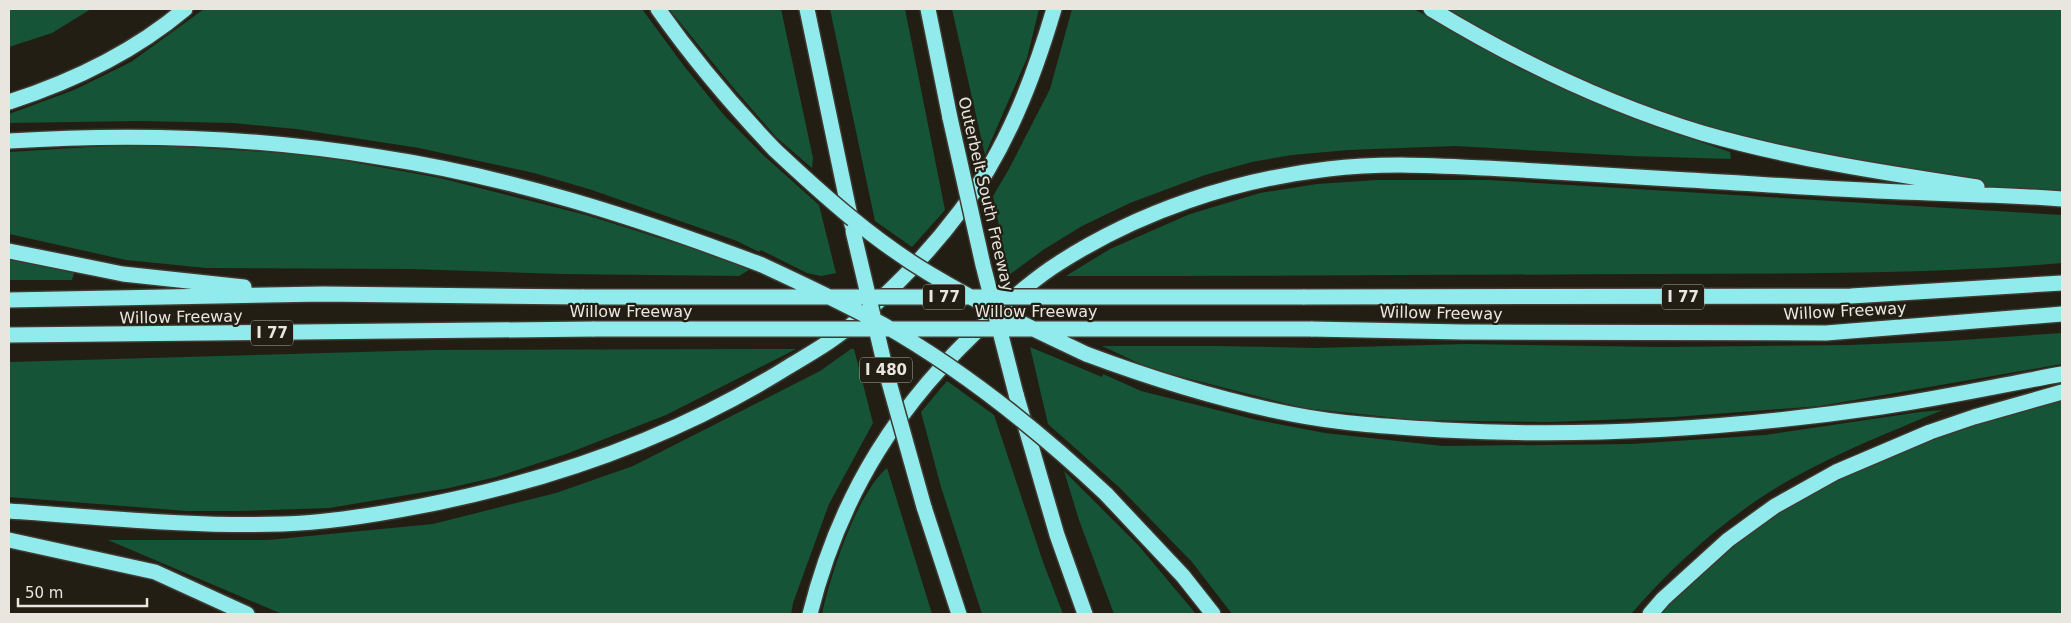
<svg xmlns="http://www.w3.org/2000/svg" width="2071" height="623" viewBox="0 0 2071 623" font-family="'DejaVu Sans',sans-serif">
	<rect width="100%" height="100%" fill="#231e14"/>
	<path fill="#155436" d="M 9,9 L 91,9 L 52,33 L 9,47 Z
		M 204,9 L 642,9 L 684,66 L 723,114 L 761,153 L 819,205 L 836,273 L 821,276 L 807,273 L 761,250 L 759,252 L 737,241 L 592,190 L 534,173 L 419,148 L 296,129 L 233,123 L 139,121 L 9,123 L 9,114 L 74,90 L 131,62 Z
		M 669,9 L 781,9 L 813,158 L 812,168 L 776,137 L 731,85 Z
		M 830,9 L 905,9 L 945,210 L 912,247 L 875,221 Z
		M 952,9 L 1039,9 L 1027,58 L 985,155 Z
		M 1072,9 L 1414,9 L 1520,69 L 1657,127 L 1730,152 L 1731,159 L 1631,156 L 1455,146 L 1348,150 L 1292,155 L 1252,162 L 1205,175 L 1130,203 L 1082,226 L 1043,250 L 1009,275 L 993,196 L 1009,169 L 1050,89 Z
		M 1431,9 L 2062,9 L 2062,199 L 1878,172 L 1642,113 Z
		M 140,144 L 313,155 L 440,178 L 586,215 L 739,263 L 749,270 L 739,276 L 561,274 L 410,269 L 206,268 L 126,260 L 9,234 L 9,152 Z
		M 1377,180 L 1489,180 L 2062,215 L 2062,263 C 1924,275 1786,273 1647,274 C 1453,275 1260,276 1066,276 L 1110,249 L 1190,214 L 1260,193 L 1317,184 Z
		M 9,258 L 74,273 L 72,280 L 9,280 Z
		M 2062,333 L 2062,364 L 1820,406 L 1674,417 L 1552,422 L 1473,421 L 1416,420 L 1303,408 L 1151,369 L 1102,346 L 1218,346 L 1315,348 L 1466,344 L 1663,347 L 1850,345 L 1948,341 Z
		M 1030,347 L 1102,377 L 1103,374 L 1141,391 L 1257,420 L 1325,433 L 1443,446 L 1631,444 L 1765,435 L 1920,412 L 1943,410 C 1892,431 1841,451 1793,478 C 1732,512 1677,561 1631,614 L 1232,614 L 1192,562 L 1119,487 L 1048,424 Z
		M 796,349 L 666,415 L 566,454 L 496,477 L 449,488 L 329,508 L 238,511 L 187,511 L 9,497 L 9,362 L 432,350 Z
		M 851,349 L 854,349 L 873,423 L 829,504 L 793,603 L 791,614 L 282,614 L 108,540 L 268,540 L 433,524 L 556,493 L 633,466 L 820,371 Z
		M 947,381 L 994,415 L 1043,562 L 1063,614 L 982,614 L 941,487 L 921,412 Z
		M 2062,392 L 2062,614 L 1650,614 L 1728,540 L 1836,472 Z
		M 887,468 L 932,614 L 822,614 C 830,576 857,493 887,468 Z
		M 1064,471 L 1139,546 L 1196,614 L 1114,614 L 1079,520 Z"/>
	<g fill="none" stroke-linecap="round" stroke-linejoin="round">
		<defs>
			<path id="motorway" d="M 658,9 C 694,60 732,105 775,150
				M 807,9 L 852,225
				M 928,9 L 950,118
				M 1431,9 C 1517,61 1606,104 1702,133 C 1792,159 1885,173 1977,187
				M 9,102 C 71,82 135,51 185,9
				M 9,141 C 133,133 257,137 379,157 C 511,177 638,218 762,265
				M 9,251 L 123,274 L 244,287
				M 1303,297 L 1851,296 L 2062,283
				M 9,300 L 323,294 L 584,297
				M 1311,329 L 1463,332 L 1826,333 L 2062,314
				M 9,335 L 594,329
				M 1086,354 C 1153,379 1220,400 1291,414 C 1341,424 1393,427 1444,430 C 1589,438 1737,428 1881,407 C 1942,398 2002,385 2062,374
				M 1016,394 L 1057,535 L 1085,614
				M 1106,494 L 1183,576 L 1213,614
				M 924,507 L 959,614
				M 9,511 C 100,517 191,527 282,524 C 328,523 375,515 421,506 C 550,481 676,437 788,367 C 811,353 836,339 856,321 C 895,288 931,250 961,210 C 1006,150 1033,80 1054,9
				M 9,540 L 155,572 L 247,614
				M 810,614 C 840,494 899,401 991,318 C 1013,298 1035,278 1059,263 C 1140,211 1234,180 1328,169 C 1386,162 1446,166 1504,169 C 1565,173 1627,176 1688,180 C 1759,184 1830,189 1901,192 C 1954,194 2009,195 2062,199
				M 1650,614 L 1663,599 L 1728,540 L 1775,506 L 1836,472 L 1930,432 L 1974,417 L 2062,392"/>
		</defs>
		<use href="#motorway" stroke="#3f3a30" stroke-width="18"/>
		<use href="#motorway" stroke="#91ebec" stroke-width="15"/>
		<defs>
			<path id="motorway-bridge" d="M 950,118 L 983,265 L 1016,394
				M 775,150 C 823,195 873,240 930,274 C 980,304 1033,329 1086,354
				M 853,231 L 887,375 L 924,507
				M 762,265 C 803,284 843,303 882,324 C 963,370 1038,430 1106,494
				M 584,297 L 1303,297
				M 594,329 L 1311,329"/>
		</defs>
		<use href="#motorway-bridge" stroke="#3f3a30" stroke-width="18" stroke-linecap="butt"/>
		<use href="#motorway-bridge" stroke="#91ebec" stroke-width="15"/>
	</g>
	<g text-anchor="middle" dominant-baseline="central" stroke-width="4.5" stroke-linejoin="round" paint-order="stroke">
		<g fill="#231e14" stroke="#aeaaa2" stroke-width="1">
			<rect x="923" y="284.5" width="42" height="25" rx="4"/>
			<rect x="1662" y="284.5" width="42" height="25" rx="4"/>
			<rect x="251" y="320.5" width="42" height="25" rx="4"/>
			<rect x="860" y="357.5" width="52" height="25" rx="4"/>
		</g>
		<g font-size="15" font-weight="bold" fill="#e9e6df">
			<text x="944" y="297">I 77</text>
			<text x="1683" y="297">I 77</text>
			<text x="272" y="333">I 77</text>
			<text x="886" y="370">I 480</text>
		</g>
		<g font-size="16" fill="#e9e6df" stroke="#231e14">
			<text transform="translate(986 194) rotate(77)">Outerbelt South Freeway</text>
			<text x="631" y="311">Willow Freeway</text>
			<text x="1036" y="311">Willow Freeway</text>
			<text transform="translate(1845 311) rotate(-3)">Willow Freeway</text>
			<text transform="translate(1441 313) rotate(1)">Willow Freeway</text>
			<text transform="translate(181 317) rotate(-1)">Willow Freeway</text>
		</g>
	</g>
	<rect width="2071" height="623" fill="none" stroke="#e9e6df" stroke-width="20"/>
	<path d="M18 598v8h129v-8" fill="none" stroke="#e9e6df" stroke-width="2.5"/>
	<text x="25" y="598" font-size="15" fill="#e9e6df" stroke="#231e14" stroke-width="4" paint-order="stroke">50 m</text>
</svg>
